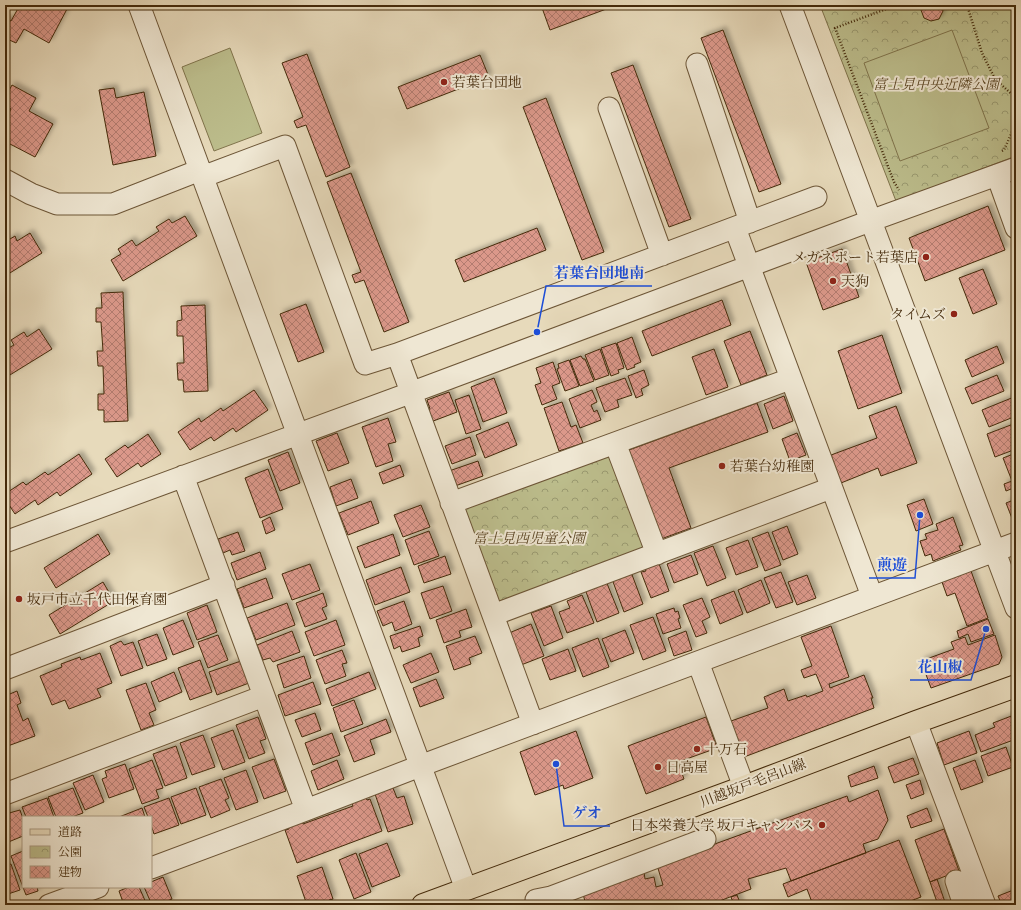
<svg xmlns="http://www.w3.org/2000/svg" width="1021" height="910" viewBox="0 0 1021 910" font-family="Alegreya,'Noto Serif JP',serif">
	<defs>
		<pattern id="park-crowns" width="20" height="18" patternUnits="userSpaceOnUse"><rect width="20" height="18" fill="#bcbd8c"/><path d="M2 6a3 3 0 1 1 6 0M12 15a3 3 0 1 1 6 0" fill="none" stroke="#9a9a71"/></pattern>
		<pattern id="building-cross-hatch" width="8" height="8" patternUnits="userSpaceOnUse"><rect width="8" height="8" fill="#db988a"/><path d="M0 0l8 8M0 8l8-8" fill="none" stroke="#b37c6f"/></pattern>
		<filter id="shadow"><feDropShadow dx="3.5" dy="-3.5" stdDeviation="2" flood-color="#0004"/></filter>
	</defs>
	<rect width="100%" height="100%" fill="#e7dabb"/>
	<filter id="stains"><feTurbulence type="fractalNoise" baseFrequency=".005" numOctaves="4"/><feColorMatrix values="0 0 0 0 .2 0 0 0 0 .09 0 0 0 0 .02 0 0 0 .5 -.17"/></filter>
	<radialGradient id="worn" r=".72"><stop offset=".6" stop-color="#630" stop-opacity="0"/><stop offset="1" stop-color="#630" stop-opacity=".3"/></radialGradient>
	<path fill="url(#park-crowns)" stroke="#80744c" d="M 820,5 L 1016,5 L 1016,156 L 896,201 Z
		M 615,443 L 657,554 L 493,615 L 451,503 Z"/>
	<path fill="#bcbd8c" stroke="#80744c" d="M 952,30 L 989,128 L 900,161 L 864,63 Z
		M 230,48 L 262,133 L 214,151 L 182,67 Z"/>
	<path fill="url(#building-cross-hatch)" stroke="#442a0b" filter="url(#shadow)" d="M 20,5 L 59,5 L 67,9 L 49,43 L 24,29 L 16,43 L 5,38 L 5,18 L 11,21 Z
		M 541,5 L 617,5 L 550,30 Z
		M 924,5 L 941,5 L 943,11 L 939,19 L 931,21 L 924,18 L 921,10 Z
		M 723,30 L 781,184 L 759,192 L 701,38 Z
		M 307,54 L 350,167 L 326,177 L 306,125 L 297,128 L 294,121 L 303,117 L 282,63 Z
		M 480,55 L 489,77 L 407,109 L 398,87 Z
		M 633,65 L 691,219 L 669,227 L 611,73 Z
		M 12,85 L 36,98 L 29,111 L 53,124 L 35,157 L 10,144 L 5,153 L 5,121 L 11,109 L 5,105 L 5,98 Z
		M 114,88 L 116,98 L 144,92 L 156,156 L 113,165 L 99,90 Z
		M 546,98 L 604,252 L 582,260 L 523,107 Z
		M 351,173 L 409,322 L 384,332 L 364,280 L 355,283 L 352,275 L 361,272 L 327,182 Z
		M 988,206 L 1005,250 L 925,281 L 909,238 Z
		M 185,216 L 197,236 L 123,281 L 111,260 L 121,254 L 118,249 L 132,240 L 136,246 L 159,231 L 156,227 L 169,219 L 172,223 Z
		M 537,228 L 546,250 L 464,282 L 455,260 Z
		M 30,233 L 42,253 L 5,276 L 5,242 L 15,236 L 17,241 Z
		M 842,249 L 859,297 L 823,310 L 806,262 Z
		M 983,269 L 997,304 L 973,314 L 959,278 Z
		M 123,292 L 128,421 L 104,422 L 104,410 L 98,410 L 98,394 L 104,394 L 103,366 L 98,366 L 97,351 L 103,351 L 101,322 L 96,322 L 96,308 L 102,308 L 101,293 Z
		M 722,300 L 731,325 L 652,356 L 642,331 Z
		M 306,304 L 324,352 L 298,362 L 280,314 Z
		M 205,305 L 208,391 L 184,392 L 183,380 L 178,380 L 177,363 L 184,363 L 183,336 L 177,336 L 177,321 L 182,320 L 181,306 Z
		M 39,329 L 52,349 L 5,378 L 5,350 L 14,345 L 11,340 L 24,332 L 27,337 Z
		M 750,331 L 767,375 L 741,385 L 724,341 Z
		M 882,335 L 902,393 L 858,409 L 838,351 Z
		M 632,337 L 641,362 L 634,365 L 635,367 L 627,370 L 617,343 Z
		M 616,343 L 624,368 L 618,370 L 619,373 L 611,376 L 601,348 Z
		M 997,346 L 1004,363 L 972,377 L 965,360 Z
		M 600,349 L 609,375 L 595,380 L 585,355 Z
		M 714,349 L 728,387 L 706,395 L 692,357 Z
		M 581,356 L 583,359 L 585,359 L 594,381 L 580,386 L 570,360 Z
		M 569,360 L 579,386 L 565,391 L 557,369 L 559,368 L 558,364 Z
		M 553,362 L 560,383 L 552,386 L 557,399 L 542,405 L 535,385 L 541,383 L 536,368 Z
		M 644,370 L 649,385 L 641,389 L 643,395 L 636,398 L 628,376 Z
		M 997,375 L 1004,391 L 972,404 L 965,388 Z
		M 494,378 L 507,413 L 483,422 L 471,387 Z
		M 625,378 L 632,395 L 617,400 L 619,407 L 605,412 L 596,388 Z
		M 254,390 L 268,410 L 236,432 L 233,428 L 214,441 L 211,437 L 190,450 L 178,432 L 199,418 L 201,422 L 221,408 L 223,411 Z
		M 592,390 L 597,402 L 591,405 L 594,412 L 597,410 L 601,420 L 580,428 L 569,399 Z
		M 449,392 L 457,412 L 428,423 L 424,412 L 430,409 L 427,400 Z
		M 469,395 L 481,429 L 466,434 L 455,400 Z
		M 784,396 L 793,421 L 773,429 L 764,404 Z
		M 1014,397 L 1016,401 L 1016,416 L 989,427 L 982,410 Z
		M 562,402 L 571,427 L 576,425 L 583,443 L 559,451 L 544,408 Z
		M 757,403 L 768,432 L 669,468 L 691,528 L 661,539 L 629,450 Z
		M 896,406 L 917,463 L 881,476 L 878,468 L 841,483 L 831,455 L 877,438 L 869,416 Z
		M 388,418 L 396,442 L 388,444 L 393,461 L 376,467 L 362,427 Z
		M 508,422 L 517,445 L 485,458 L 476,435 Z
		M 1016,423 L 1016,449 L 995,457 L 987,434 Z
		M 337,433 L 349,463 L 328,471 L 316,441 Z
		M 797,433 L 806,455 L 790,461 L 782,439 Z
		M 148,434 L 161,454 L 141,467 L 138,463 L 117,477 L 105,459 L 125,445 L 128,448 Z
		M 470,437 L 476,455 L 452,464 L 445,446 Z
		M 288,452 L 300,483 L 280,491 L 268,460 Z
		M 1016,453 L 1016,487 L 1006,491 L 1004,484 L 1012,481 L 1003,458 Z
		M 79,454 L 92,474 L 60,496 L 57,492 L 38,505 L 35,500 L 15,514 L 5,499 L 5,494 L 23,482 L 26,485 L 45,472 L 48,475 Z
		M 478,461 L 483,476 L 455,486 L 449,471 Z
		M 400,465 L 404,476 L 383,484 L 379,473 Z
		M 268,469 L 283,509 L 260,518 L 245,478 Z
		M 351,479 L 358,498 L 336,506 L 330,487 Z
		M 924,499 L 933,524 L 916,531 L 907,505 Z
		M 1016,499 L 1016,525 L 1015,526 L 1006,503 Z
		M 371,501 L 379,523 L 348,535 L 339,513 Z
		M 421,505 L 430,527 L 403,537 L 394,515 Z
		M 270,517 L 275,530 L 266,534 L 262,521 Z
		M 953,517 L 963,545 L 959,546 L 961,550 L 933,561 L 931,554 L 925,556 L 920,541 L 927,539 L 925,534 L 938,530 L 936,524 Z
		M 787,526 L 798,554 L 783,560 L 772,532 Z
		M 429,531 L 439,556 L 414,565 L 405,540 Z
		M 238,532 L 245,551 L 232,555 L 230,550 L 223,553 L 218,539 Z
		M 768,532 L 781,565 L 765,571 L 752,538 Z
		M 98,534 L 110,554 L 56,588 L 44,568 Z
		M 393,534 L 400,555 L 365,568 L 357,547 Z
		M 748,540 L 758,567 L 736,575 L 726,548 Z
		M 713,546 L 726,578 L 707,586 L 694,553 Z
		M 260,552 L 266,569 L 237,580 L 231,563 Z
		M 691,555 L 698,574 L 674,583 L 667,564 Z
		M 445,556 L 451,574 L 424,583 L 418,566 Z
		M 658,561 L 669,591 L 651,598 L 641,572 L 646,571 L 644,566 Z
		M 310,564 L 320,590 L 292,600 L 282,574 Z
		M 401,567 L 410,592 L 375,605 L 366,580 Z
		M 971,571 L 988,618 L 967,626 L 955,593 L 947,596 L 942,582 Z
		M 631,572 L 643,604 L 624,612 L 612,579 Z
		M 781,572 L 793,602 L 776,608 L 764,578 Z
		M 807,575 L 816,598 L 797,605 L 788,582 Z
		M 266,578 L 273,598 L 244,608 L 237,589 Z
		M 761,580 L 770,603 L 747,613 L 738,590 Z
		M 606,581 L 619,613 L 597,622 L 585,589 Z
		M 103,582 L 114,601 L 60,634 L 49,615 Z
		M 443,586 L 452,611 L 430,619 L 421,593 Z
		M 734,591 L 743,614 L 720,624 L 711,600 Z
		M 323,593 L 327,606 L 322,608 L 327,619 L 305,627 L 296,603 Z
		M 582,595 L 594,623 L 567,633 L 559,612 L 570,608 L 567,601 Z
		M 702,598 L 710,617 L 702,621 L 707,633 L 696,637 L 683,605 Z
		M 404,601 L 412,624 L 395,631 L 392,622 L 383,626 L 377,611 Z
		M 287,603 L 295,625 L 256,640 L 247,618 Z
		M 207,605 L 217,632 L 197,640 L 187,613 Z
		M 551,606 L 563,638 L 544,646 L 531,613 Z
		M 674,608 L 675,612 L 678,611 L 680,618 L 678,619 L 681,628 L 663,634 L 656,614 Z
		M 466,609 L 472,627 L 459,631 L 461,637 L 444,643 L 436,620 Z
		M 653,617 L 666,651 L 643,660 L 630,625 Z
		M 988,619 L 994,634 L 971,642 L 968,634 L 959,638 L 957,631 Z
		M 183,620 L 194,647 L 173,655 L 163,628 Z
		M 336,620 L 345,645 L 314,656 L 305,632 Z
		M 531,624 L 544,656 L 521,665 L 509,633 Z
		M 420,626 L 423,636 L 418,638 L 420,646 L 402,652 L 400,646 L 394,649 L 390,636 Z
		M 831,626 L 849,677 L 829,684 L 830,688 L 864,675 L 873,698 L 871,698 L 874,708 L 744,757 L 731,721 L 768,708 L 764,697 L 784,689 L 788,701 L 806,695 L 807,697 L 823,691 L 816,674 L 804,678 L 801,670 L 812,666 L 801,637 Z
		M 625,630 L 634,653 L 611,662 L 602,639 Z
		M 292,631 L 300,652 L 273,662 L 270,658 L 263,660 L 257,645 Z
		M 686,631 L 692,650 L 674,656 L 668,638 Z
		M 157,634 L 167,659 L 147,666 L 138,641 Z
		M 218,635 L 228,660 L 208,668 L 198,642 Z
		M 995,635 L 1002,657 L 999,664 L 931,688 L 921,661 L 954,649 L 951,642 L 965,637 L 968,645 Z
		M 475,636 L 482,653 L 469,658 L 471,664 L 454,670 L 446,646 Z
		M 598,638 L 609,667 L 583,677 L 572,648 Z
		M 121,641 L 124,645 L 133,642 L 143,668 L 121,676 L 110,646 Z
		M 568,649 L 576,671 L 550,680 L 542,659 Z
		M 342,650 L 347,663 L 342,664 L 346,676 L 325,684 L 316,660 Z
		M 100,653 L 112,683 L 97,689 L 101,697 L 69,709 L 65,700 L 52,705 L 40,676 L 62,667 L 61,664 L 80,657 L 81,660 Z
		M 431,653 L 439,672 L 411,683 L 403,665 Z
		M 304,656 L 311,678 L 284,688 L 277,665 Z
		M 200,660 L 212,692 L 190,700 L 178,668 Z
		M 241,661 L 249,683 L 217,695 L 209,672 Z
		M 174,672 L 182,692 L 159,702 L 151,682 Z
		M 369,672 L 376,689 L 332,706 L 326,689 Z
		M 436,679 L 444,698 L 420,707 L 413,688 Z
		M 313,682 L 321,704 L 285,716 L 278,695 Z
		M 146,683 L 156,710 L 149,713 L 154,725 L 141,730 L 126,690 Z
		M 17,691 L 21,703 L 17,705 L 23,721 L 28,718 L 35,736 L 5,747 L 5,696 Z
		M 354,700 L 363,724 L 341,732 L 333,708 Z
		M 315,713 L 321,730 L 302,737 L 295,720 Z
		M 1014,715 L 1016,715 L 1016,739 L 981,752 L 975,735 L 995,727 L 993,723 Z
		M 258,717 L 266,739 L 260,741 L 265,753 L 249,759 L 236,725 Z
		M 706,717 L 717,748 L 678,762 L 684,779 L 646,794 L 628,746 Z
		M 386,719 L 391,732 L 370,740 L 375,754 L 354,762 L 344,736 Z
		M 233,730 L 245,762 L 223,770 L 211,738 Z
		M 576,731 L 593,778 L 564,789 L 563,785 L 535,795 L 520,752 Z
		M 969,731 L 977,753 L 944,765 L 937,743 Z
		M 332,733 L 340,755 L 313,765 L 305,743 Z
		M 203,735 L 215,767 L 192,775 L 180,743 Z
		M 1016,744 L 1016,758 L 1012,746 Z
		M 176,746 L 187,778 L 165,786 L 153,754 Z
		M 1006,747 L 1013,767 L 988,776 L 981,756 Z
		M 913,758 L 919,774 L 894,783 L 888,767 Z
		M 274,759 L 286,791 L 264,799 L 252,767 Z
		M 152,760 L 163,788 L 156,790 L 159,798 L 142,804 L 129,769 Z
		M 337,760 L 344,779 L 318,790 L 311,771 Z
		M 975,760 L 983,782 L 961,790 L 953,768 Z
		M 125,764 L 134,789 L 109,798 L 102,779 L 107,777 L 105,771 Z
		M 874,766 L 878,778 L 851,787 L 848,776 Z
		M 246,770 L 258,802 L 236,810 L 224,778 Z
		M 93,775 L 104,802 L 85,810 L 73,783 Z
		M 221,779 L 229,798 L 225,800 L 230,810 L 211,818 L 199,787 Z
		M 920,780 L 924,794 L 911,799 L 906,785 Z
		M 73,788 L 83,813 L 72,817 L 56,817 L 48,797 Z
		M 196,788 L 206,815 L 181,824 L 171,797 Z
		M 393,788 L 397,798 L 404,796 L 413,824 L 388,832 L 375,794 Z
		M 878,790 L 888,820 L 878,839 L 863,844 L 866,853 L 791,881 L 786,868 L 748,879 L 751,889 L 709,905 L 586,905 L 583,894 L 644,872 L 645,879 L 654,877 L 656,887 L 663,885 L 657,865 L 847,796 L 849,802 Z
		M 365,796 L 367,800 L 370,799 L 382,831 L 297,863 L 285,830 L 289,829 L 288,824 L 301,819 L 303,824 L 353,806 L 351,801 Z
		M 47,798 L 54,817 L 26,817 L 22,807 Z
		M 169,798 L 179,825 L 154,834 L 151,825 L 151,817 L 148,817 L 144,807 Z
		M 5,804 L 9,813 L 20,810 L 23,819 L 23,836 L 6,843 Z
		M 142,808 L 145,817 L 119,817 Z
		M 927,808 L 932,821 L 911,828 L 907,816 Z
		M 944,829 L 959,871 L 930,882 L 915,840 Z
		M 899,840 L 921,897 L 900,905 L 884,905 L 882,902 L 875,905 L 813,905 L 807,889 L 788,897 L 783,884 Z
		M 387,843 L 400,876 L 372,887 L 359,854 Z
		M 23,851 L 23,887 L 37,887 L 38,891 L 26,895 L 11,856 Z
		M 356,853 L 371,892 L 354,899 L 339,860 Z
		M 11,864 L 20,890 L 5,895 L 5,866 Z
		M 322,867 L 333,899 L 329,900 L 331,905 L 307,905 L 297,876 Z
		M 163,877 L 172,899 L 167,901 L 169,905 L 152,905 L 144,887 L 151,887 L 151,882 Z
		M 937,879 L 946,905 L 938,905 L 930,882 Z
		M 129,887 L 139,887 L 147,905 L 124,905 L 119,891 Z
		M 1016,889 L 1016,905 L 1002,905 L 998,896 Z
		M 737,895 L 741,905 L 734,905 L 731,897 Z"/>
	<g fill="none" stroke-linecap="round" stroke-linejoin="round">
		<defs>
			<path id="minor" d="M 139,5 L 466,889
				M 790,5 L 1016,608
				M 697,64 L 750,222
				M 609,108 L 662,255
				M 997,175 L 1016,228
				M 202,177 L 285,146 L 365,364 L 397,354 L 533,724
				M 5,180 L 31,194 L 57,204 L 113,204 L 200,170
				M 735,228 L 872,596
				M 397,354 L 816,197
				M 615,443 L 657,554
				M 183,476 L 306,810
				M 451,503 L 790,379
				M 5,542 L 410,393 L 870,221 L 1016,168
				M 493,615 L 831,488
				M 698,662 L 744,787
				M 5,669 L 224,585
				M 916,722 L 985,905
				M 5,794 L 264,696
				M 151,868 L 306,810 L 420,766 L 1016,543
				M 956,881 L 964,905
				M 536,900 L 551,897 L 705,839
				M 49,905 L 98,887"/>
			<path id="major" d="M 423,905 L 744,787 L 916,722 L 1016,686"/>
		</defs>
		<use href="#minor" stroke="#6d5637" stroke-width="23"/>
		<use href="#major" stroke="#442a0b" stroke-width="24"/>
		<path stroke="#442a0b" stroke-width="2.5" stroke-dasharray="1 2" stroke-linecap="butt" d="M 897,5 L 835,28 L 894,182 L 899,190
			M 967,5 L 982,53 L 995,79 L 1016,98
			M 1002,151 L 1004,150 L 1016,123"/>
		<use href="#minor" stroke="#efe7d3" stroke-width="21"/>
		<use href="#major" stroke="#e7dabb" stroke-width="22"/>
	</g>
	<g fill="#8f2418" stroke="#efe7d3" stroke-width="1.5">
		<circle cx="444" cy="82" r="4"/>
		<circle cx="926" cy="257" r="4"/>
		<circle cx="833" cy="281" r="4"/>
		<circle cx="954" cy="314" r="4"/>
		<circle cx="722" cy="466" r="4"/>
		<circle cx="19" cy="599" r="4"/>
		<circle cx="697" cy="749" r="4"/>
		<circle cx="658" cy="767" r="4"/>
		<circle cx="822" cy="825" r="4"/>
	</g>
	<g text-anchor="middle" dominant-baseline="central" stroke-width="4" stroke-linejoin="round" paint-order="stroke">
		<g font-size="14" fill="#442a0b" stroke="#efe7d3" text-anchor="start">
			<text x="452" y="82">若葉台団地</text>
			<text x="918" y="257" text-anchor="end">メガネポート若葉店</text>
			<text x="841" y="281">天狗</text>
			<text x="946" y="314" text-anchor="end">タイムズ</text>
			<text x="730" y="466">若葉台幼稚園</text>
			<text x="27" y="599">坂戸市立千代田保育園</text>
			<text x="705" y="749">十万石</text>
			<text x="666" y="767">日高屋</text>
			<text x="814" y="825" text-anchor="end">日本栄養大学 坂戸キャンパス</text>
		</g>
		<g font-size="14" font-style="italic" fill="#5c4725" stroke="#efe7d3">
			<text x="936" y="84">富士見中央近隣公園</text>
			<text x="529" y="538">富士見西児童公園</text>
		</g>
		<g font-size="14" fill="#442a0b" stroke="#efe7d3">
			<text transform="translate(753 783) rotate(-21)">川越坂戸毛呂山線</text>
		</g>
	</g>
	<path fill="none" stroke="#1d4ed8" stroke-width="1.5" d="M537 332L546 286H652M920 515L915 578H869M986 629L971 680H910M556 764L564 826H610"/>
	<g fill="#1d4ed8" stroke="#efe7d3" stroke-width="1.5">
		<circle cx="537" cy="332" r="4"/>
		<circle cx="920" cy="515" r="4"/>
		<circle cx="986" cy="629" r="4"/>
		<circle cx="556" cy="764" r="4"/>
	</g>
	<g font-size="15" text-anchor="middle" font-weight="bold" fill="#1d4ed8" stroke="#efe7d3" stroke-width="4" stroke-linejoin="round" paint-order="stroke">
		<text x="599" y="278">若葉台団地南</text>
		<text x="892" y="570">煎遊</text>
		<text x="940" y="672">花山椒</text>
		<text x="587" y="818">ゲオ</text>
	</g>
	<rect width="1021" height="910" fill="none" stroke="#e7dabb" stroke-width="20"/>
	<rect x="6" y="6" width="1009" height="898" fill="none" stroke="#442a0b" stroke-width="2"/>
	<rect x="10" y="10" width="1001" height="890" fill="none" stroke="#442a0b"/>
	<rect x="22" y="816" width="130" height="72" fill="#efe7d3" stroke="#ab9b83"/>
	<rect x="30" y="829" width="20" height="6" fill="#e7dabb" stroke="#ab9b83"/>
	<text x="58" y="836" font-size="12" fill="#442a0b">道路</text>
	<rect x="30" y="846" width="20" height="12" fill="url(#park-crowns)" stroke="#ab9b83"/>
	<text x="58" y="856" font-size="12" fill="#442a0b">公園</text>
	<rect x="30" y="866" width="20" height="12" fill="url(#building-cross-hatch)" stroke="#ab9b83"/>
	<text x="58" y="876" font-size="12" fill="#442a0b">建物</text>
	<rect width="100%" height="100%" filter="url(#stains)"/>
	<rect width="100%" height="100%" fill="url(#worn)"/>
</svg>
